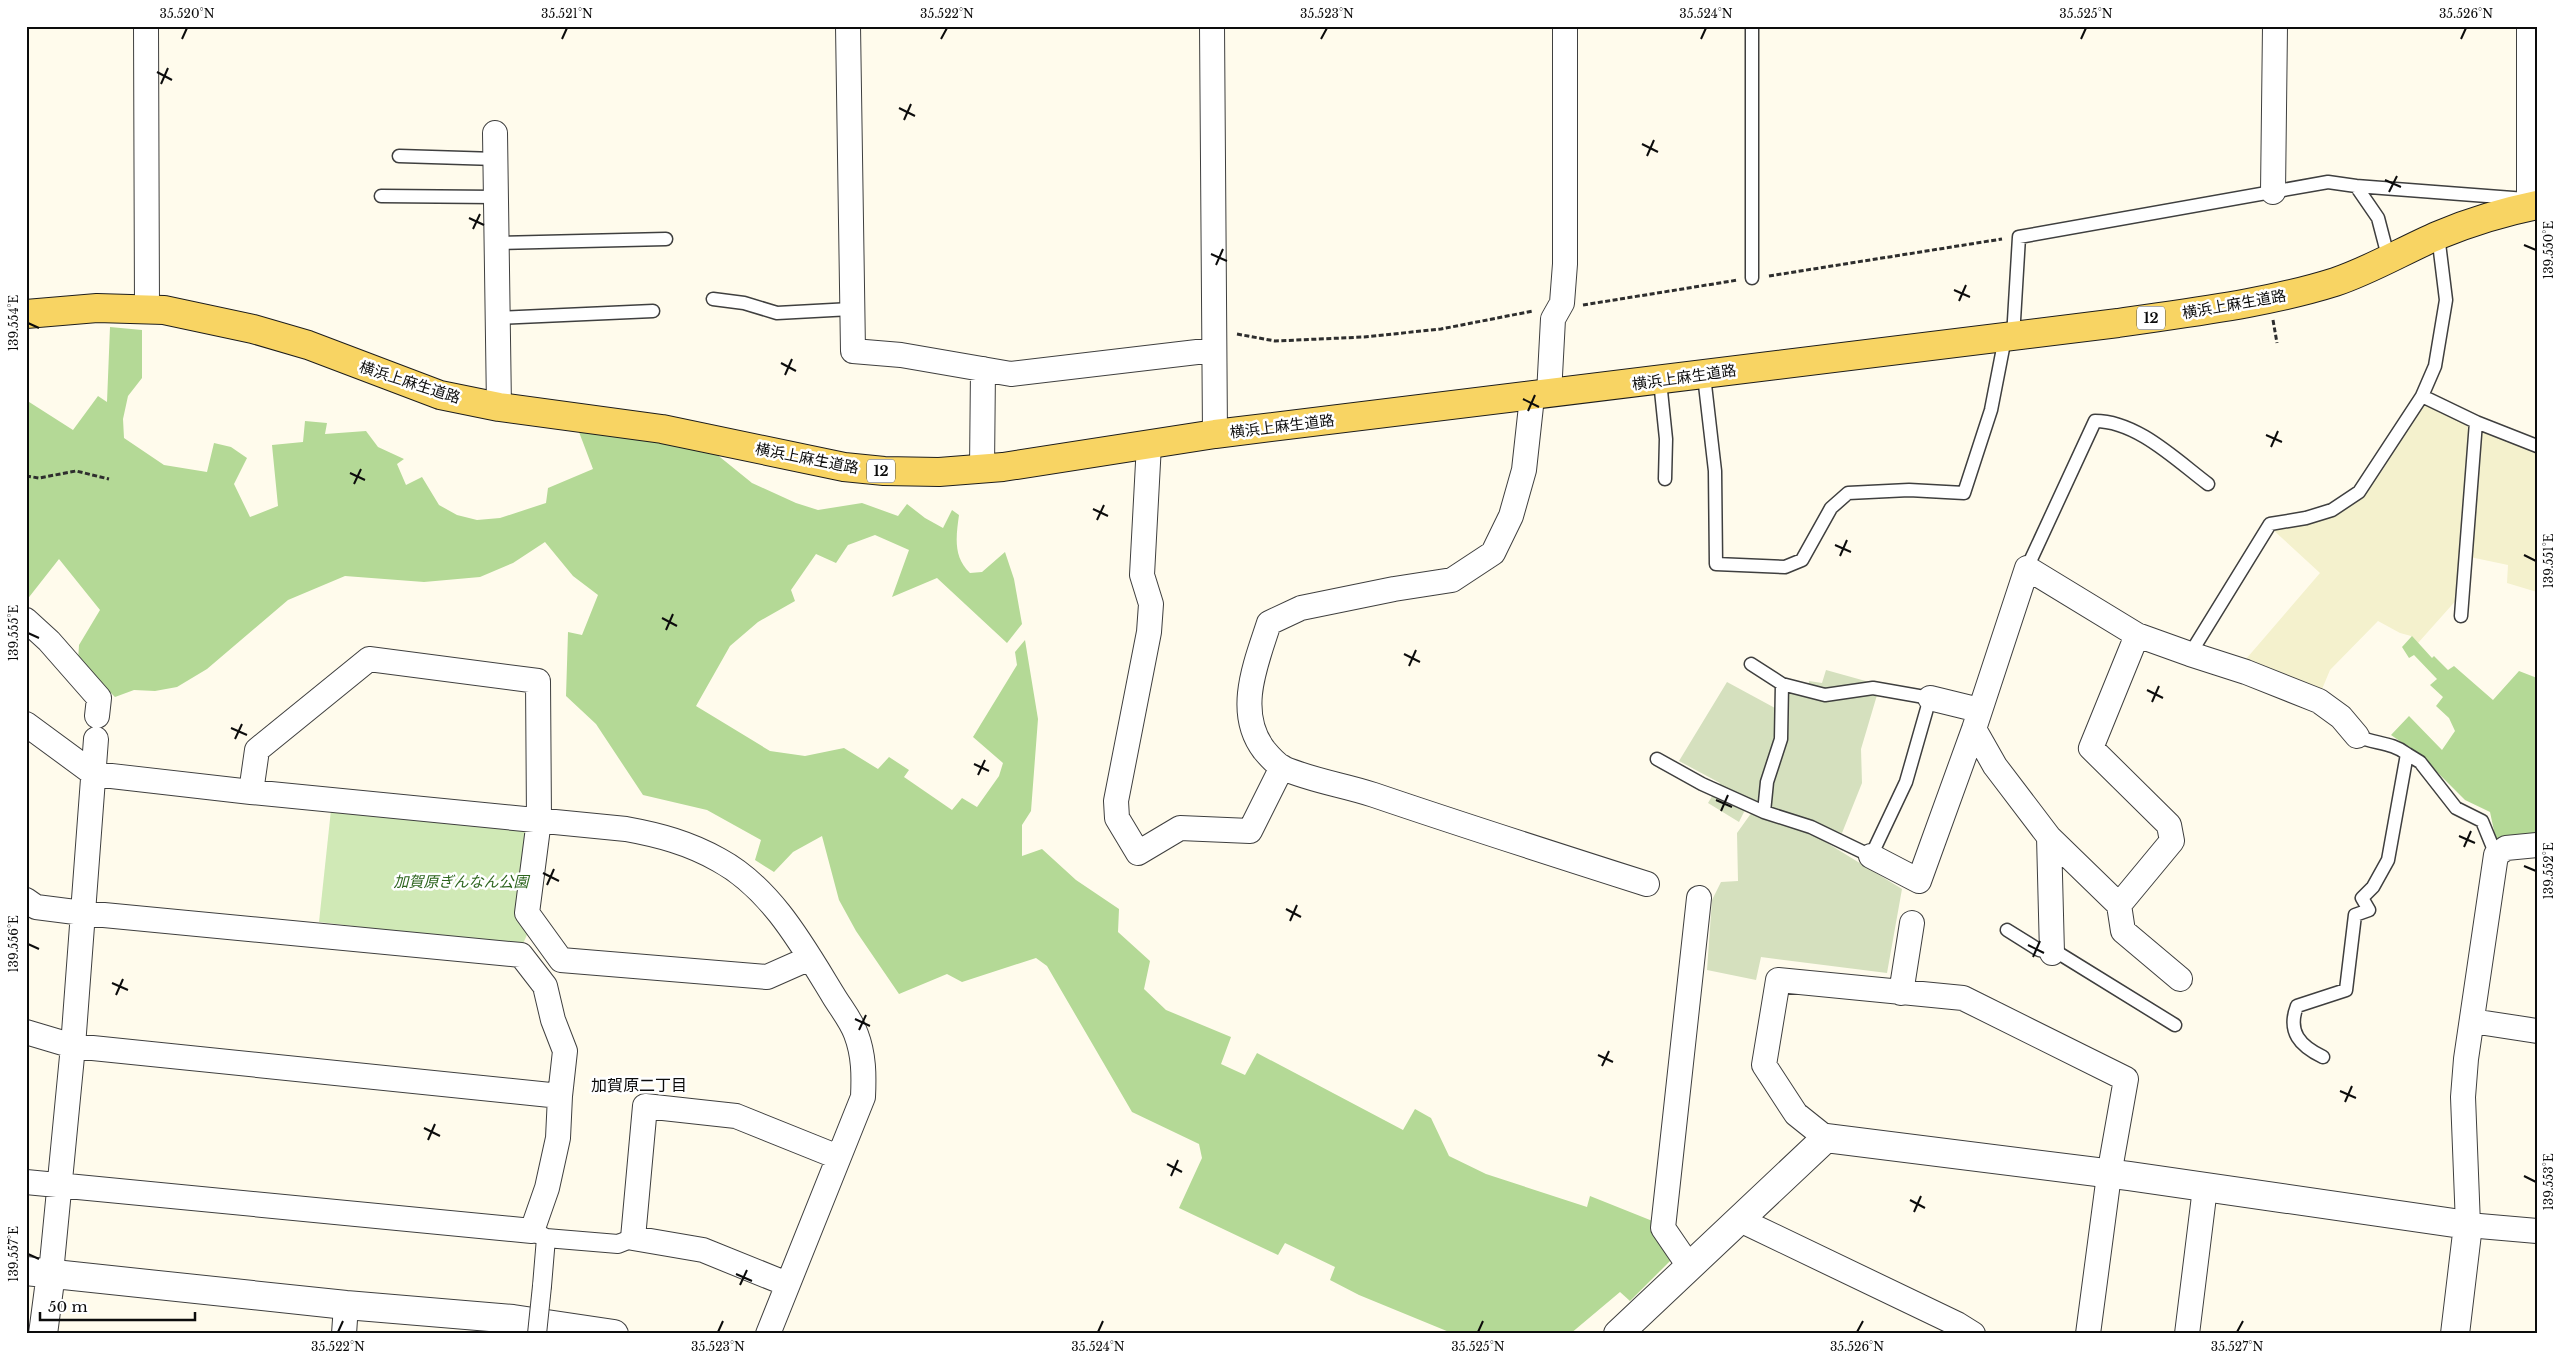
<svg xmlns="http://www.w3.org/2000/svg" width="2563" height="1360" viewBox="0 0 2563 1360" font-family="'Libre Baskerville','Noto Sans JP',serif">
	<rect width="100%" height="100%" fill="#fffbec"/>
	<path fill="#f4f1cd" d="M 2422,402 L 2473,426 L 2459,597 L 2418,643 L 2411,636 L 2400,633 L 2378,621 L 2330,670 L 2320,694 L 2240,666 L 2320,573 L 2271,528 L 2322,519 L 2346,509 L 2361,496 L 2382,471 Z
		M 2479,426 L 2537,449 L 2537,592 L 2507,583 L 2508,565 L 2470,557 Z"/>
	<path fill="#d0e9b6" d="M 331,810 L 529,832 L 530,928 L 522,946 L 319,922 Z"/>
	<path fill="#b4d996" d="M 110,327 L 142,330 L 142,378 L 128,396 L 123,419 L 124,438 L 164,465 L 207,472 L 214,443 L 231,447 L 247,458 L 234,484 L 250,517 L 278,506 L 272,445 L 303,442 L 305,421 L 327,423 L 325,434 L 366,431 L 378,447 L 404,459 L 397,464 L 406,485 L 422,477 L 439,505 L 457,515 L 477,520 L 500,518 L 546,503 L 548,488 L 593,469 L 579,432 L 659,436 L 715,453 L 752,483 L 796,503 L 818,510 L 862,503 L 898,516 L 907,504 L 925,518 L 943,528 L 952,510 L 959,515 C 956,537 953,557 970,573 L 982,572 L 1005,552 L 1014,579 L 1022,624 L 1007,643 L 937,578 L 892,597 L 909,550 L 875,535 L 848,545 L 836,563 L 816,554 L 791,590 L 795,601 L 758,622 L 730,646 L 696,706 L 770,751 L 805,756 L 844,748 L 878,769 L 889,757 L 909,770 L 904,777 L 952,810 L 962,798 L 977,807 L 999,776 L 1003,763 L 973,737 L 1017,665 L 1015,652 L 1025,640 L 1038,719 L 1031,811 L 1022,825 L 1022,856 L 1042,849 L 1076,880 L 1119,909 L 1118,932 L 1150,961 L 1144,989 L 1166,1010 L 1231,1037 L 1221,1064 L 1245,1075 L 1257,1053 L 1403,1130 L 1415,1109 L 1431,1118 L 1449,1156 L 1486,1174 L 1587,1207 L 1590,1196 L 1655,1222 L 1672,1259 L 1630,1301 L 1620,1292 L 1570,1334 L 1454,1334 L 1359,1295 L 1330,1280 L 1335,1267 L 1285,1243 L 1278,1255 L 1179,1208 L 1202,1158 L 1199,1144 L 1132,1112 L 1047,966 L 1036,958 L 962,982 L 947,974 L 899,994 L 856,931 L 839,900 L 822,836 L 793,852 L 774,872 L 755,860 L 761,840 L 707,810 L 643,795 L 596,724 L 566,696 L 568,632 L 582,635 L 598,595 L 573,576 L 545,542 L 513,563 L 480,577 L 424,582 L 345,576 L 288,600 L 207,669 L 177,687 L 155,691 L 134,690 L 115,697 L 78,661 L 79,645 L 100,610 L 59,559 L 26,601 L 26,400 L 73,430 L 98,396 L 107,402 Z
		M 2412,636 L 2432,658 L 2434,656 L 2448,670 L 2454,666 L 2493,700 L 2519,671 L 2537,678 L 2537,850 L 2497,845 L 2490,812 L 2465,800 L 2421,756 L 2391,735 L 2409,716 L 2442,750 L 2455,731 L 2449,718 L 2436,706 L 2443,697 L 2430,685 L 2437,679 L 2414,655 L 2409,658 L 2402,647 Z"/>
	<path fill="#d5e0be" d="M 1826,670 L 1880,685 L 1861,749 L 1862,783 L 1842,833 L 1761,807 L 1750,800 L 1739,822 L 1708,803 L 1720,783 L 1679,761 L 1727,682 L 1775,708 L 1777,691 L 1807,695 L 1809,681 L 1822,683 Z
		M 1752,812 L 1819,838 L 1902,889 L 1887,973 L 1761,957 L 1756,980 L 1707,970 L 1712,900 L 1721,882 L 1738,881 L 1737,833 Z"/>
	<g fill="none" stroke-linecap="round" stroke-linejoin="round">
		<defs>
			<path id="service" d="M 399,156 L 496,159
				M 2356,186 L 2526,199
				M 381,196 L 496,197
				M 497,243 L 666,239
				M 1752,278 L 1752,26
				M 713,299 L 744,303 L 777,313 L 851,309
				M 498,318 L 653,311
				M 2013,337 L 2019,237 L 2328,182 L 2356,186 L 2378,218 L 2389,260
				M 1704,376 L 1715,471 L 1716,564 L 1785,567 L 1802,560 L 1831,508 L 1848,493 L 1909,490 L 1964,493 L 1991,410 L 2005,338
				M 1660,381 L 1666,439 L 1665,479
				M 2422,396 L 2476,422 L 2537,446
				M 2027,568 L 2095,421 C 2137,421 2176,460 2208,484
				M 2461,616 L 2476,422
				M 2190,654 L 2270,524 L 2306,518 L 2332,510 L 2359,492 L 2422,396 L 2435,366 L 2446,300 L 2438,235
				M 2407,754 L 2420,762 L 2456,808 L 2482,821 L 2496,855
				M 1657,759 L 1702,784 L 1764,812 L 1811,827 L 1871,856 L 1906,782 L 1930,698 L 1873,688 L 1825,695 L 1782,684 L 1751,664
				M 1764,812 L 1767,782 L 1781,739 L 1782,684
				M 2007,930 L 2039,950 L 2060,954 L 2175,1025
				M 2323,1057 C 2300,1046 2287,1032 2297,1006 L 2346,990 L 2355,915 L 2369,910 L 2362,898 L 2373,887 L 2388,860 L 2407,754 C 2392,742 2374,744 2357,736"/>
			<path id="pedestrian" d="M 532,1231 L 546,1238 L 618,1244 L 633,1238
				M 542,1286 L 546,1238"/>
			<path id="minor" d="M 146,26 L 147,309
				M 848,26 L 853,351 L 901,355 L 1011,374 L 1214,350
				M 1212,26 L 1215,434
				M 495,133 L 499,407
				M 2273,192 L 2275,26
				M 2529,207 L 2529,26
				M 1549,394 L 1553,319 L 1562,303 L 1565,264 L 1565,26
				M 1532,397 L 1524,470 L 1511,516 L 1493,553 L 1452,580 L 1394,589 L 1301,608 L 1269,623 C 1256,663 1235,712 1264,750 C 1269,756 1276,764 1283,768 C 1313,781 1344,785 1374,795 C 1465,826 1556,855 1647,884
				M 1149,444 L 1142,575 L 1151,604 L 1149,632 L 1116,801 L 1117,818 L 1138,853 L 1180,828 L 1250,831 L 1282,767
				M 982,468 L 983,369
				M 26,620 L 49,641 L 99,698 L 97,716
				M 1930,698 L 1979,710
				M 26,724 L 94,774 L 251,792 L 626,829 C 659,835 689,843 719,860 C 771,888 803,946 833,995 C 840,1007 851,1020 856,1034 C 864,1055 864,1075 863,1097 L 768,1334
				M 1974,729 L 1995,766 L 2049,837 L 2119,905 L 2123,931 L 2180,979
				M 251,792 L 257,750 L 369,659 L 538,681 L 539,820 L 527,913 L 561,960 L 767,977 L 810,958
				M 2049,837 L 2052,953
				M 2537,845 L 2506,848 L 2496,855 L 2466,1059 L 2463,1097 L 2468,1225 L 2537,1231
				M 1871,856 L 1919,881 L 1974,729 L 2027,568 L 2137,635 L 2190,654 L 2246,672 L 2319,701 L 2341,717 L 2357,736
				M 26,900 L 36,907 L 83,913 L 521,955 L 545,986 L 553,1020 L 565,1051 L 560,1096 L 558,1138 L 547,1188 L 532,1231 L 26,1182
				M 2119,905 L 2172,841 L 2169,825 L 2091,748 L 2137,635
				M 1901,993 L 1912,923
				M 2472,1021 L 2537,1031
				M 26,1032 L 73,1046 L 560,1096
				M 1826,1138 L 1796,1114 L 1764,1065 L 1778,980 L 1963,998 L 2126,1079 L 2109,1175 L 2088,1334
				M 1738,1219 L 1957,1324 L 1973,1334
				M 1689,1266 L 1663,1228 L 1699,898
				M 51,1273 L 73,1046 L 96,739
				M 787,1284 L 703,1250 L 633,1238 L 645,1106 L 736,1116 L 838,1157
				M 344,1334 L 346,1305
				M 2187,1334 L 2205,1188"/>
			<path id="tertiary" d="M 26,1271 L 346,1305 L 513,1319 L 614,1334
				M 43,1334 L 51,1273
				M 1618,1334 L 1826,1138 L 2129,1176 L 2468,1225 L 2455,1334"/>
			<path id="primary" d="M 26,314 L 97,308 L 164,310 L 253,329 L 308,345 L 440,395 L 499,407 L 662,429 L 844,467 L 884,471 L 939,472 L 1003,467 L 1215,434 L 2118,323 C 2191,312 2265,304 2335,282 C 2371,270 2404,250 2439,235 C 2470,222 2503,212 2537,205"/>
		</defs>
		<use href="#service" stroke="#3f3f3f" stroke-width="15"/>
		<use href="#pedestrian" stroke="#3f3f3f" stroke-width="20"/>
		<use href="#minor" stroke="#3f3f3f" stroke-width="26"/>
		<use href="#tertiary" stroke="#3f3f3f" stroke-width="30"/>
		<use href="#primary" stroke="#1d1d1d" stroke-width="30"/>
		<path stroke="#2e2e2e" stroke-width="3" stroke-dasharray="5 2.5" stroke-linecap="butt" d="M 1769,276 L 2002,239
			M 1583,305 L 1738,280
			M 2273,320 L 2277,343
			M 1237,334 L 1275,341 L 1364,337 L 1441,329 L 1533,311
			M 26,476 L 39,478 L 76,471 L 109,479"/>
		<use href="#service" stroke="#fff" stroke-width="12"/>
		<use href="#pedestrian" stroke="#fff" stroke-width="18"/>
		<use href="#minor" stroke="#fff" stroke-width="24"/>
		<use href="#tertiary" stroke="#fff" stroke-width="28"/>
		<use href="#primary" stroke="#f8d463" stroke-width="28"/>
		<defs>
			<path id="pedestrian-bridge" d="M 537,1334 L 542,1286"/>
		</defs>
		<use href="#pedestrian-bridge" stroke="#3f3f3f" stroke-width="20" stroke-linecap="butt"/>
		<use href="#pedestrian-bridge" stroke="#fff" stroke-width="18"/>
	</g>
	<path fill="none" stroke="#0c0c0c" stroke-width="2" d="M 182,39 L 187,28M 562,39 L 567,28M 941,39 L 947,28M 1321,39 L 1327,28M 1701,39 L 1706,28M 2081,39 L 2086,28M 2461,39 L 2466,28M 157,72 L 172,80M 161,84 L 168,68M 899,108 L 915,116M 904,120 L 911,104M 1642,144 L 1658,152M 1647,156 L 1654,140M 2385,180 L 2401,187M 2389,192 L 2397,176M 469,218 L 484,225M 473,229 L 480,214M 2524,245 L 2536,250M 1211,254 L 1227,261M 1216,265 L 1223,249M 1954,290 L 1970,297M 1959,301 L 1966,285M 28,323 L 39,328M 781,363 L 796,371M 785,375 L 792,359M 1523,399 L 1539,407M 1528,411 L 1535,395M 2266,435 L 2282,442M 2271,447 L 2278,431M 350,473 L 365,480M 354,484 L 361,469M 1093,509 L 1108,516M 1097,520 L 1104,505M 1835,545 L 1851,552M 2524,555 L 2536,561M 1840,556 L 1847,540M 662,618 L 677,626M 666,630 L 673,614M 28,633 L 39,638M 1404,654 L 1420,662M 1409,666 L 1416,650M 2147,690 L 2163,698M 2152,702 L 2159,686M 231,728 L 247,735M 235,739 L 242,724M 974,764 L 989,771M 978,775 L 985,760M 1716,800 L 1732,807M 1721,811 L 1728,795M 2459,836 L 2475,843M 2464,847 L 2471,831M 2524,866 L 2536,871M 543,873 L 559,881M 547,885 L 554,869M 1286,909 L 1301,917M 1290,921 L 1297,905M 28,944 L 39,949M 2028,945 L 2044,953M 2033,957 L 2040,941M 112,983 L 128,990M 116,995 L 123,979M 855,1019 L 870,1026M 859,1030 L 866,1015M 1598,1055 L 1613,1062M 1602,1066 L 1609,1051M 2340,1091 L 2356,1098M 2345,1102 L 2352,1086M 424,1128 L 440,1136M 428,1140 L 435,1124M 1167,1164 L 1182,1172M 1171,1176 L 1178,1160M 2524,1176 L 2536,1182M 1910,1200 L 1925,1208M 1914,1212 L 1921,1196M 28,1254 L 39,1259M 736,1274 L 752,1281M 740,1285 L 747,1270M 338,1332 L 343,1321M 718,1332 L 723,1321M 1098,1332 L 1103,1321M 1478,1332 L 1483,1321M 1857,1332 L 1863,1321M 2237,1332 L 2243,1321"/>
	<g text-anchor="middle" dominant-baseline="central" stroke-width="5" stroke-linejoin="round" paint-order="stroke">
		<g fill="#fff" stroke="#555" stroke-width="1">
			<rect x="2137" y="306.5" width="28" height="23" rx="4"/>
			<rect x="867" y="459.5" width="28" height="23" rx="4"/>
		</g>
		<g font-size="14" font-weight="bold" fill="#0c0c0c">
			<text x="2151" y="318">12</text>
			<text x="881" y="471">12</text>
		</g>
		<g font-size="15" fill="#0c0c0c" stroke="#fff">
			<text transform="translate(2234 304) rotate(-10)">横浜上麻生道路</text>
			<text transform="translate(1684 377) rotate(-8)">横浜上麻生道路</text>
			<text transform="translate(410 382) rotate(18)">横浜上麻生道路</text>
			<text transform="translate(1282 426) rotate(-7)">横浜上麻生道路</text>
			<text transform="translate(807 458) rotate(11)">横浜上麻生道路</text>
		</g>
		<g font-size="15" font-style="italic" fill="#2c641d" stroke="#fff">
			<text x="461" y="881">加賀原ぎんなん公園</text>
		</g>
		<g font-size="16" fill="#0c0c0c" stroke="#fff">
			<text x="639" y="1085">加賀原二丁目</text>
		</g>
	</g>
	<rect width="2563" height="1360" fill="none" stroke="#ffffff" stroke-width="55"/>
	<path d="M40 1312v8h155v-8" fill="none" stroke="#0c0c0c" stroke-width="2.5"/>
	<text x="48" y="1312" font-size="15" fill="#0c0c0c" stroke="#ffffff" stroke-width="4" paint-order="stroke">50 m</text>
	<rect x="28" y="28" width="2508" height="1304" fill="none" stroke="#0c0c0c" stroke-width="2"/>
	<g font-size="12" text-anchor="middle" fill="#0c0c0c">
		<text x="187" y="18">35.520°N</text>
		<text x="567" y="18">35.521°N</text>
		<text x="947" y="18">35.522°N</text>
		<text x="1327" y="18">35.523°N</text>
		<text x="1706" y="18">35.524°N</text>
		<text x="2086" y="18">35.525°N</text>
		<text x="2466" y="18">35.526°N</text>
		<text transform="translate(2549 250) rotate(-90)" y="4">139.550°E</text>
		<text transform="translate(14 323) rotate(-90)" y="4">139.554°E</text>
		<text transform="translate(2549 561) rotate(-90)" y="4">139.551°E</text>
		<text transform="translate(14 633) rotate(-90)" y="4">139.555°E</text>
		<text transform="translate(2549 871) rotate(-90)" y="4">139.552°E</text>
		<text transform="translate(14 944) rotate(-90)" y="4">139.556°E</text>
		<text transform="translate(2549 1182) rotate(-90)" y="4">139.553°E</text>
		<text transform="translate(14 1254) rotate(-90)" y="4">139.557°E</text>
		<text x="338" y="1351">35.522°N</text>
		<text x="718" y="1351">35.523°N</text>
		<text x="1098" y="1351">35.524°N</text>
		<text x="1478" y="1351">35.525°N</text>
		<text x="1857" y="1351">35.526°N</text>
		<text x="2237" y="1351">35.527°N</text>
	</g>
</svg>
